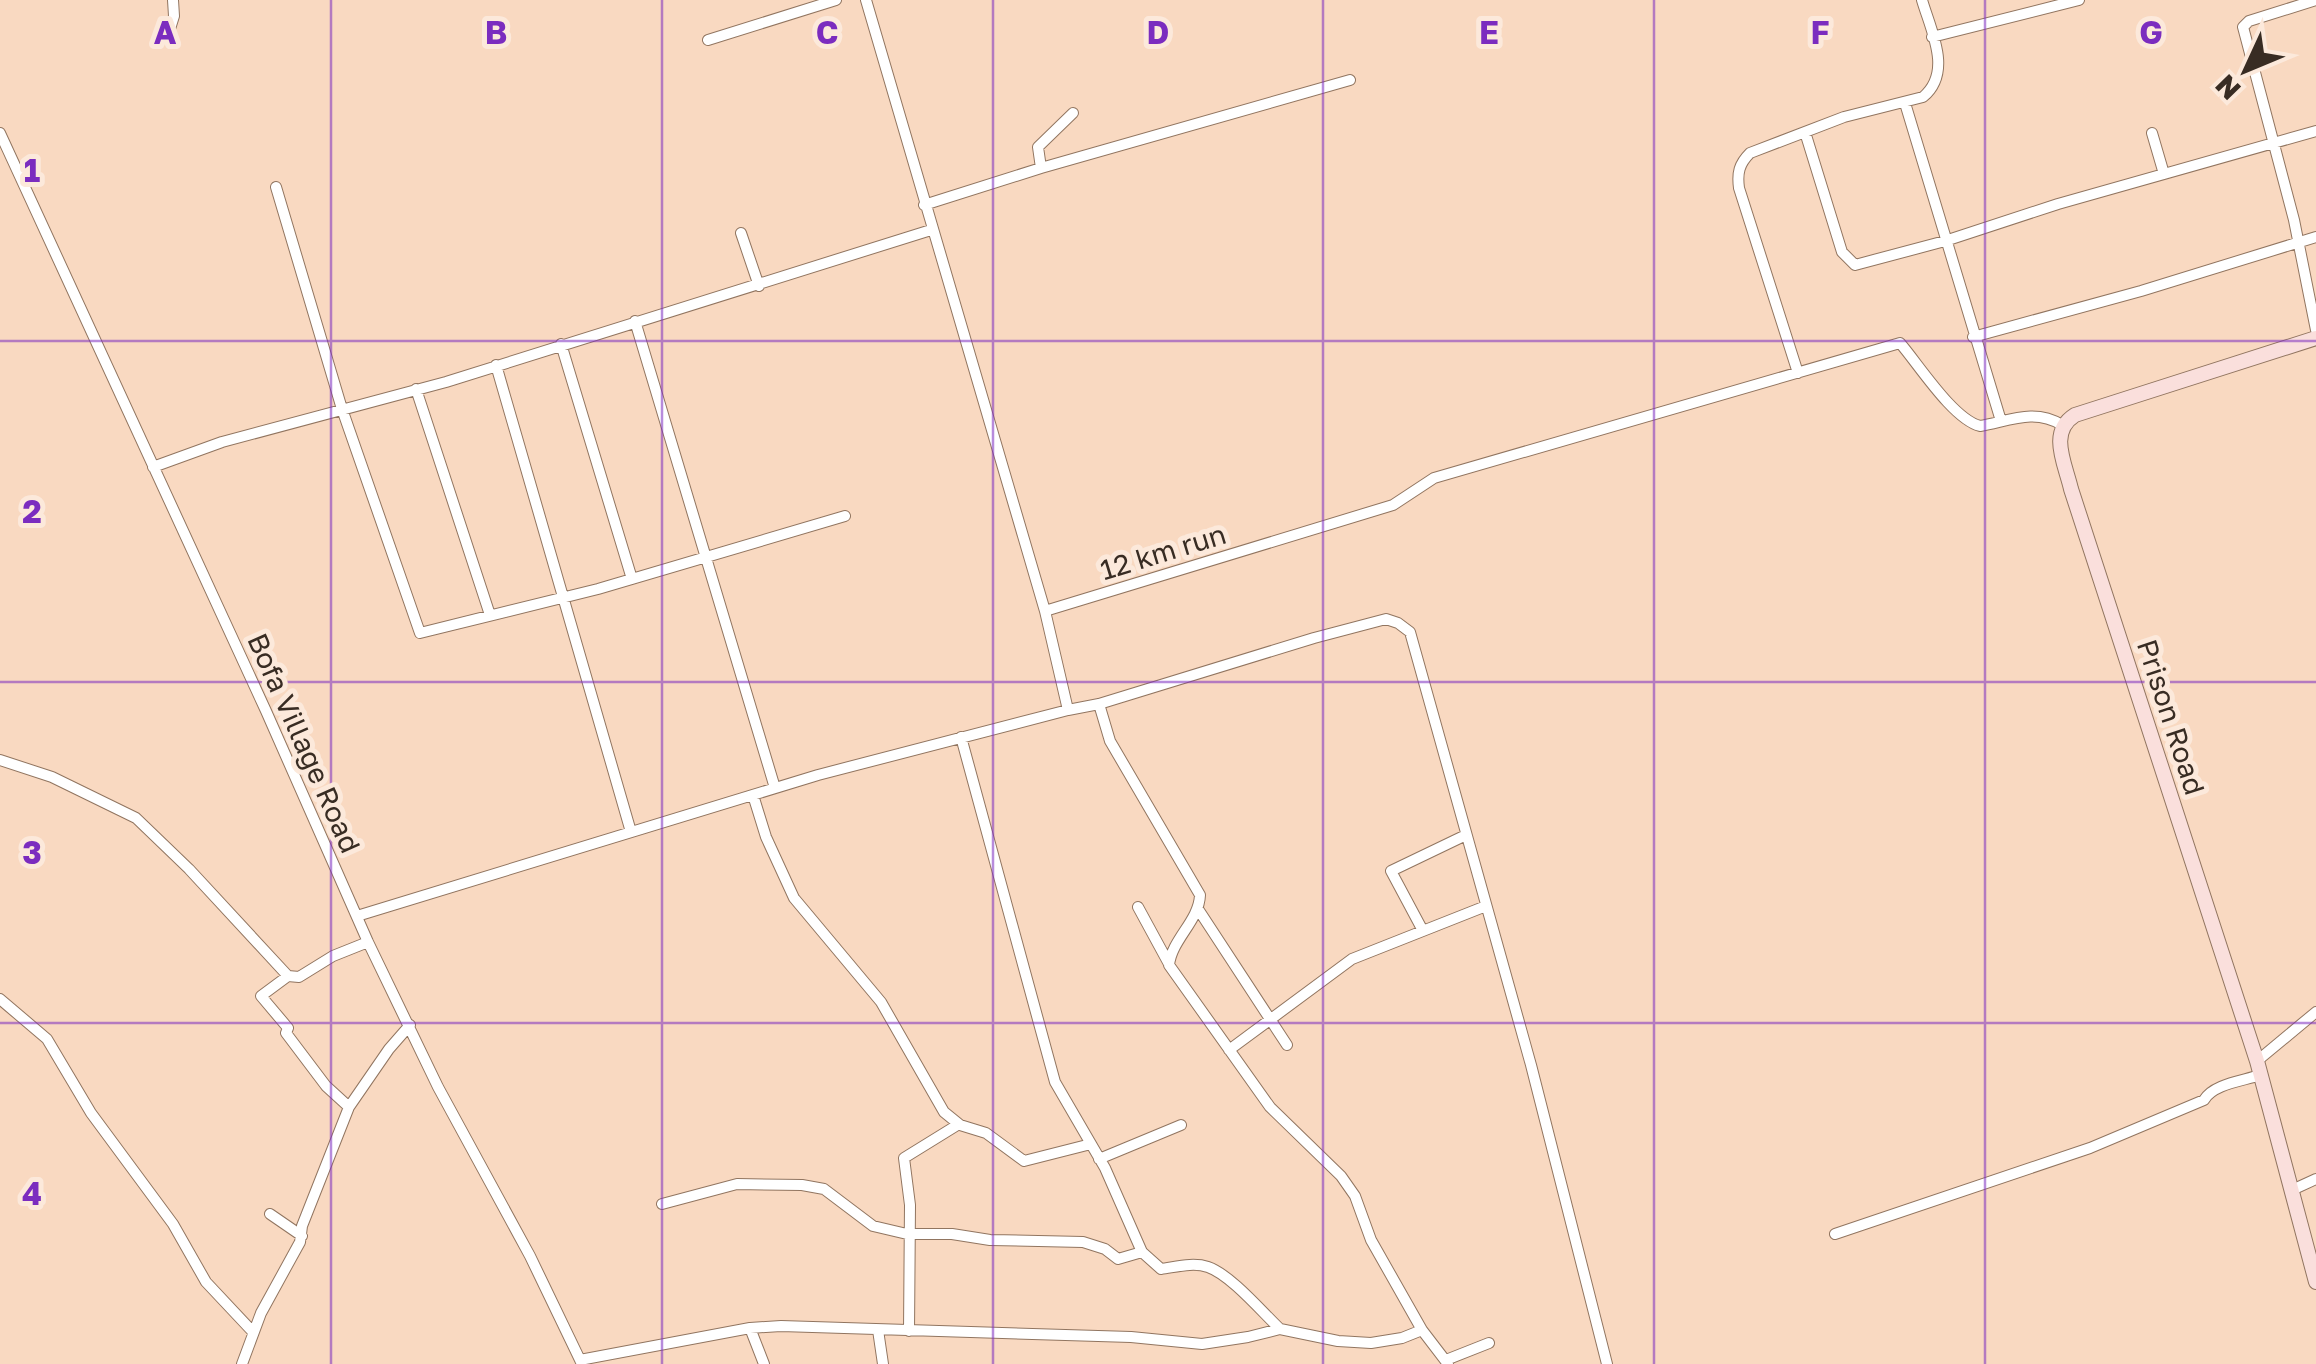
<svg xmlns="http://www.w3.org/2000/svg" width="2316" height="1364" font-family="'Golos Text',sans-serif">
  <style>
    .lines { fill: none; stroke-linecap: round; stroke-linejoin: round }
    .street-casing { stroke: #917560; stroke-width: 12 }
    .secondary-casing { stroke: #917560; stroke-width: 16 }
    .street { stroke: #fff; stroke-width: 10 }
    .secondary { stroke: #fadfdc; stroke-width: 14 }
    .grid { fill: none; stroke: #7b2cbf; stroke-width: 2.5; stroke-opacity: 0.55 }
    .labels { text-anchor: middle; stroke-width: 10; stroke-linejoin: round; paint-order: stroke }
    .street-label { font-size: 28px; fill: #382c23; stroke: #fce9db }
    .grid-label { font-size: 32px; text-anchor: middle; font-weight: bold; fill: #7b2cbf; stroke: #fce9db; stroke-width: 10; stroke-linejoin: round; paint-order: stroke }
  </style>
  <rect width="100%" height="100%" fill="#f9d9c1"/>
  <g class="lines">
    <g class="street-casing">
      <path id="street" d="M866 0 1045 611
        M2316 0 2249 21 2243 27 2294 220 2316 330
        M169 32 174 16 173 0
        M1932 37 2079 0
        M708 40 836 0
        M1905 103 2001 421
        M1805 132 1842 252 1855 265 1945 241 2058 204 2316 131
        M0 133 266 711 368 942 438 1087 530 1256 582 1364
        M2152 133 2164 174
        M1041 168 1350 80
        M276 187 342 409 420 633 598 589 845 516
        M924 205 1041 168 1038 147 1073 113
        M741 233 759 286
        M635 321 775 788
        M1973 337 2141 291 2316 237
        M561 344 632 579
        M496 365 631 832
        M1798 373 1739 188C1737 173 1739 164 1750 153L1844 117 1923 97C1953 72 1931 31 1922 0
        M416 389 490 615
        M153 467 222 442 446 382 931 230
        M1099 704 1110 741 1200 895C1199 921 1172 939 1169 965L1270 1107 1341 1176 1355 1196 1371 1240 1422 1330
        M1068 710 1099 704 1314 638 1386 619 1398 623 1410 632 1531 1065 1607 1364
        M961 737 1055 1082 1105 1168 1142 1252 1161 1269C1176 1267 1193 1262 1208 1267 1231 1275 1262 1312 1280 1329
        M0 760 52 777 136 818 189 869 288 976
        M753 795 766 837 794 898 881 1002 944 1112 960 1125 986 1133 1024 1161 1091 1144
        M1138 907 1169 964
        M1198 909 1287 1045
        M357 916 818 775 1068 710 1045 611 1393 505 1434 478 1900 343C1919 365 1953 419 1980 426 2009 421 2034 408 2062 425
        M1422 929 1391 871 1466 835
        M0 999 47 1039 91 1113 173 1224 206 1282 253 1332
        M1229 1050 1352 959 1486 906
        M2257 1061 2316 1012
        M349 1107 326 1086 286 1033 288 1028 261 996 288 976 299 977 333 956 368 942
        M1099 1159 1181 1125
        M2292 1190 2316 1179
        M662 1204 737 1184 802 1185 824 1189 873 1226 907 1234H952L990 1240 1083 1242 1105 1249 1118 1259 1142 1252
        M270 1214 302 1236
        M1835 1234 2090 1148 2204 1100C2213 1084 2243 1081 2260 1075
        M750 1328 764 1364
        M878 1330 883 1364
        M909 1331 910 1205 904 1158 959 1124
        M580 1360 750 1328 781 1326 1131 1337 1202 1344 1248 1337 1280 1329 1338 1341 1371 1343 1402 1338 1422 1330 1448 1364
        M1446 1360 1489 1343
        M242 1364 261 1313 300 1242 302 1226 349 1107 389 1049 410 1025"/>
    </g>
    <g class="secondary-casing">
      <path id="secondary" d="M2316 338 2075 415C2048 432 2065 463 2071 489L2257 1061 2316 1282"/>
    </g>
    <use href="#street" class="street"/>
    <use href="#secondary" class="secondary"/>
  </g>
  <path class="grid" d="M331 0V1364M662 0V1364M993 0V1364M1323 0V1364M1654 0V1364M1985 0V1364M0 341H2316M0 682H2316M0 1023H2316"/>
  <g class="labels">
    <g class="street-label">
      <text transform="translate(1163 552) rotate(-17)" y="10">12 km run</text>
      <text transform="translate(2171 717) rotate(72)" y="10">Prison Road</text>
      <text transform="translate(304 743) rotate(66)" y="10">Bofa Village Road</text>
    </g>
  </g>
  <g class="grid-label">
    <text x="165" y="44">A</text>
    <text x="496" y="44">B</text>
    <text x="827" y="44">C</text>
    <text x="1158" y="44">D</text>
    <text x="1489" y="44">E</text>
    <text x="1820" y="44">F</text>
    <text x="2151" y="44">G</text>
    <text x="32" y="182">1</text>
    <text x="32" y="523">2</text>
    <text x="32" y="864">3</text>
    <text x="32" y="1205">4</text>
  </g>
  <g transform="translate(2246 70) rotate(226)" stroke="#fce9db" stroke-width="8" paint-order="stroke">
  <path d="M0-8L18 38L0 25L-18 38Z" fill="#382c23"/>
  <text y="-15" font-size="28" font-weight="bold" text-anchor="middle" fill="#382c23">N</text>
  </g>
</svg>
